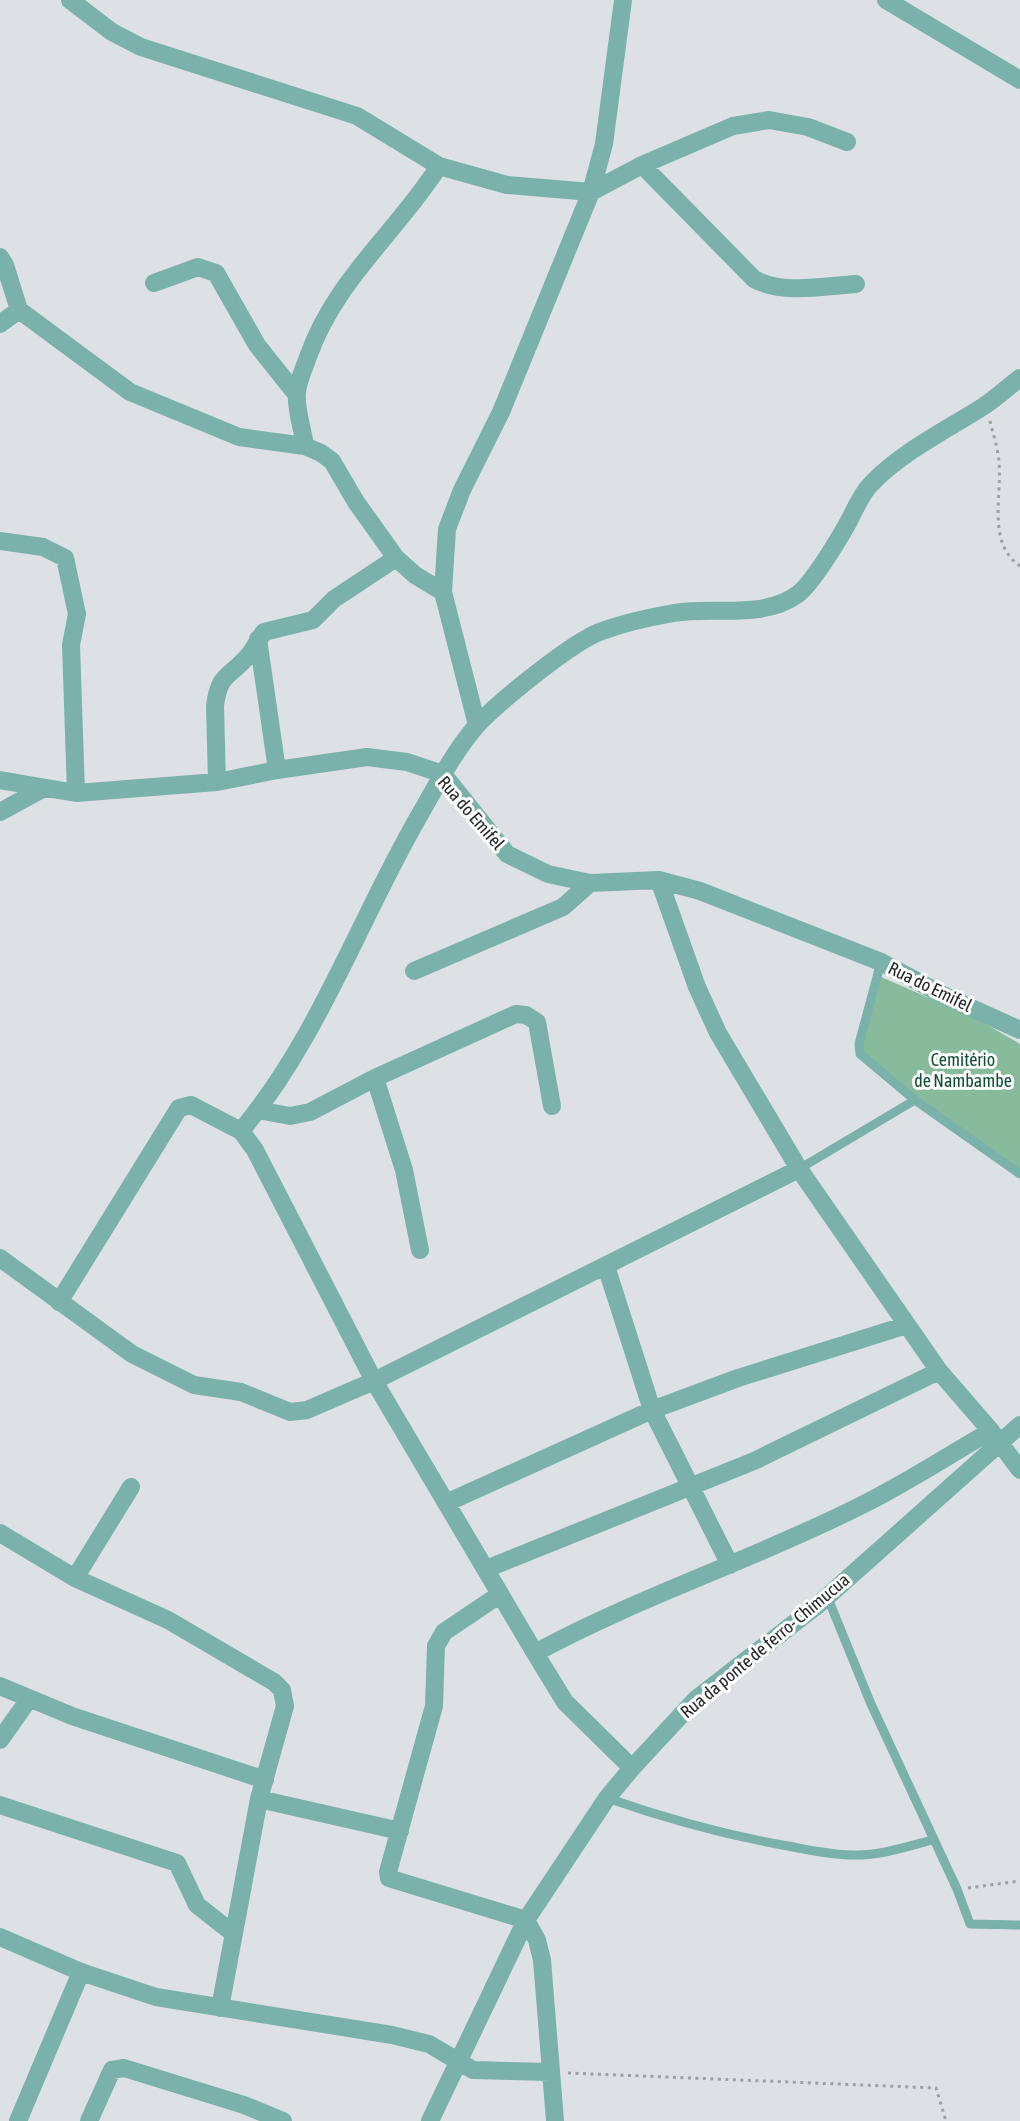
<svg xmlns="http://www.w3.org/2000/svg" width="1020" height="2121" font-family="'Asap Condensed',sans-serif">
  <style>
    .green { fill: #88bb9c }
    .lines { fill: none; stroke-linecap: round; stroke-linejoin: round }
    .path { stroke: #9da0a4; stroke-width: 3; stroke-dasharray: 3 4.5; stroke-linecap: butt }
    .lane { stroke: #7ab2ab; stroke-width: 9 }
    .street { stroke: #7ab2ab; stroke-width: 18 }
    .labels { text-anchor: middle; stroke-width: 6; stroke-linejoin: round; paint-order: stroke }
    .street-label { font-size: 18px; fill: #252628; stroke: #fff }
    .park-label { font-size: 18px; fill: #0f4f31; stroke: #fff }
  </style>
  <rect width="100%" height="100%" fill="#dde1e6"/>
  <path class="green" d="M879 976 977 1019 1020 1044V1174L860 1054Z"/>
  <g class="lines">
    <path class="path" d="M990 421C993 434 998 448 999 462 1002 498 987 543 1020 566
      M968 1888 1020 1881
      M568 2073 936 2088 946 2121"/>
    <path class="lane" d="M881 962 859 1044 860 1054 915 1100 1020 1174
      M799 1169 915 1100
      M827 1596 871 1704 957 1889 970 1924 1020 1925
      M607 1798C667 1819 725 1835 788 1846 809 1850 831 1855 852 1855 879 1856 906 1847 932 1840"/>
    <path class="street" d="M70 0 112 32 141 47 357 116 439 166 507 185 591 192 642 165 733 126 769 120 808 127 847 142
      M886 0 1020 80
      M642 165 754 279C783 295 824 286 856 284
      M0 257 5 265 19 310 130 392 239 437 305 446 321 453 332 461 356 502 396 558 415 575 443 592
      M154 283 198 267 216 273 257 345 296 394
      M0 324 19 310
      M305 446C303 430 295 408 297 392 298 381 304 368 308 357 335 280 396 233 439 166
      M0 541 43 547 65 558 77 614 71 645 76 793
      M258 639 277 770
      M477 725 443 592 447 529 462 490 501 412 591 192 604 144 623 0
      M0 780 76 793 217 782 277 770 367 757 407 762 443 774 507 854 548 874 590 883 659 880 700 891 881 962 945 996 1020 1030
      M217 782 215 706C219 673 230 677 248 656 254 649 258 640 264 632L313 620 334 599 396 558
      M0 812 44 788
      M659 880 697 987 718 1033 799 1169 939 1371 991 1431 1020 1470
      M414 971 563 907 590 883
      M375 1078 404 1170 420 1250
      M258 1110 290 1116 310 1112 375 1078 516 1014 526 1015 537 1022 552 1106
      M241 1131C319 1037 359 920 419 816 437 785 454 751 478 724 500 701 573 641 602 631 624 623 651 617 674 613 714 606 763 620 798 594 812 584 841 536 850 519 856 507 862 493 871 484 903 451 945 431 984 406 996 398 1008 387 1020 378
      M0 1258 132 1354 194 1385 241 1392 290 1412 307 1410 374 1381 799 1169
      M606 1266 652 1410 730 1565
      M59 1302 179 1108 191 1105 241 1131 255 1150 374 1381 535 1653 565 1702 632 1768
      M446 1503 652 1410 738 1378 907 1325
      M0 1533 75 1578 168 1620 274 1682 282 1690 285 1706 259 1799 220 2008
      M486 1569 754 1461 939 1371
      M75 1578 131 1487
      M499 1595 444 1632 436 1646 434 1706 388 1872 389 1878 395 1880 526 1920 537 1940 542 1960 555 2121
      M535 1653C640 1596 753 1560 860 1506 905 1484 947 1456 991 1431
      M0 1686 72 1716 265 1780
      M0 1740 29 1699
      M259 1799 400 1831
      M0 1805 177 1863 197 1905 234 1934
      M0 1937 81 1972 156 1997 392 2035 429 2044 473 2070 551 2072
      M18 2121 81 1972
      M89 2121 112 2070 124 2068 244 2105 283 2121
      M430 2121 526 1920 607 1798 632 1768 696 1699 819 1604 1020 1425"/>
  </g>
  <g class="labels">
    <g class="street-label">
      <text transform="translate(471 813) rotate(49)" y="6">Rua do Emifel</text>
      <text transform="translate(930 987) rotate(26)" y="6">Rua do Emifel</text>
      <text transform="translate(765 1646) rotate(-40)" y="6">Rua da ponte de ferro- Chimucua</text>
    </g>
    <g class="park-label">
      <text x="963" y="1066">Cemitério<tspan x="963" dy="21">de Nambambe</tspan></text>
    </g>
  </g>
</svg>
